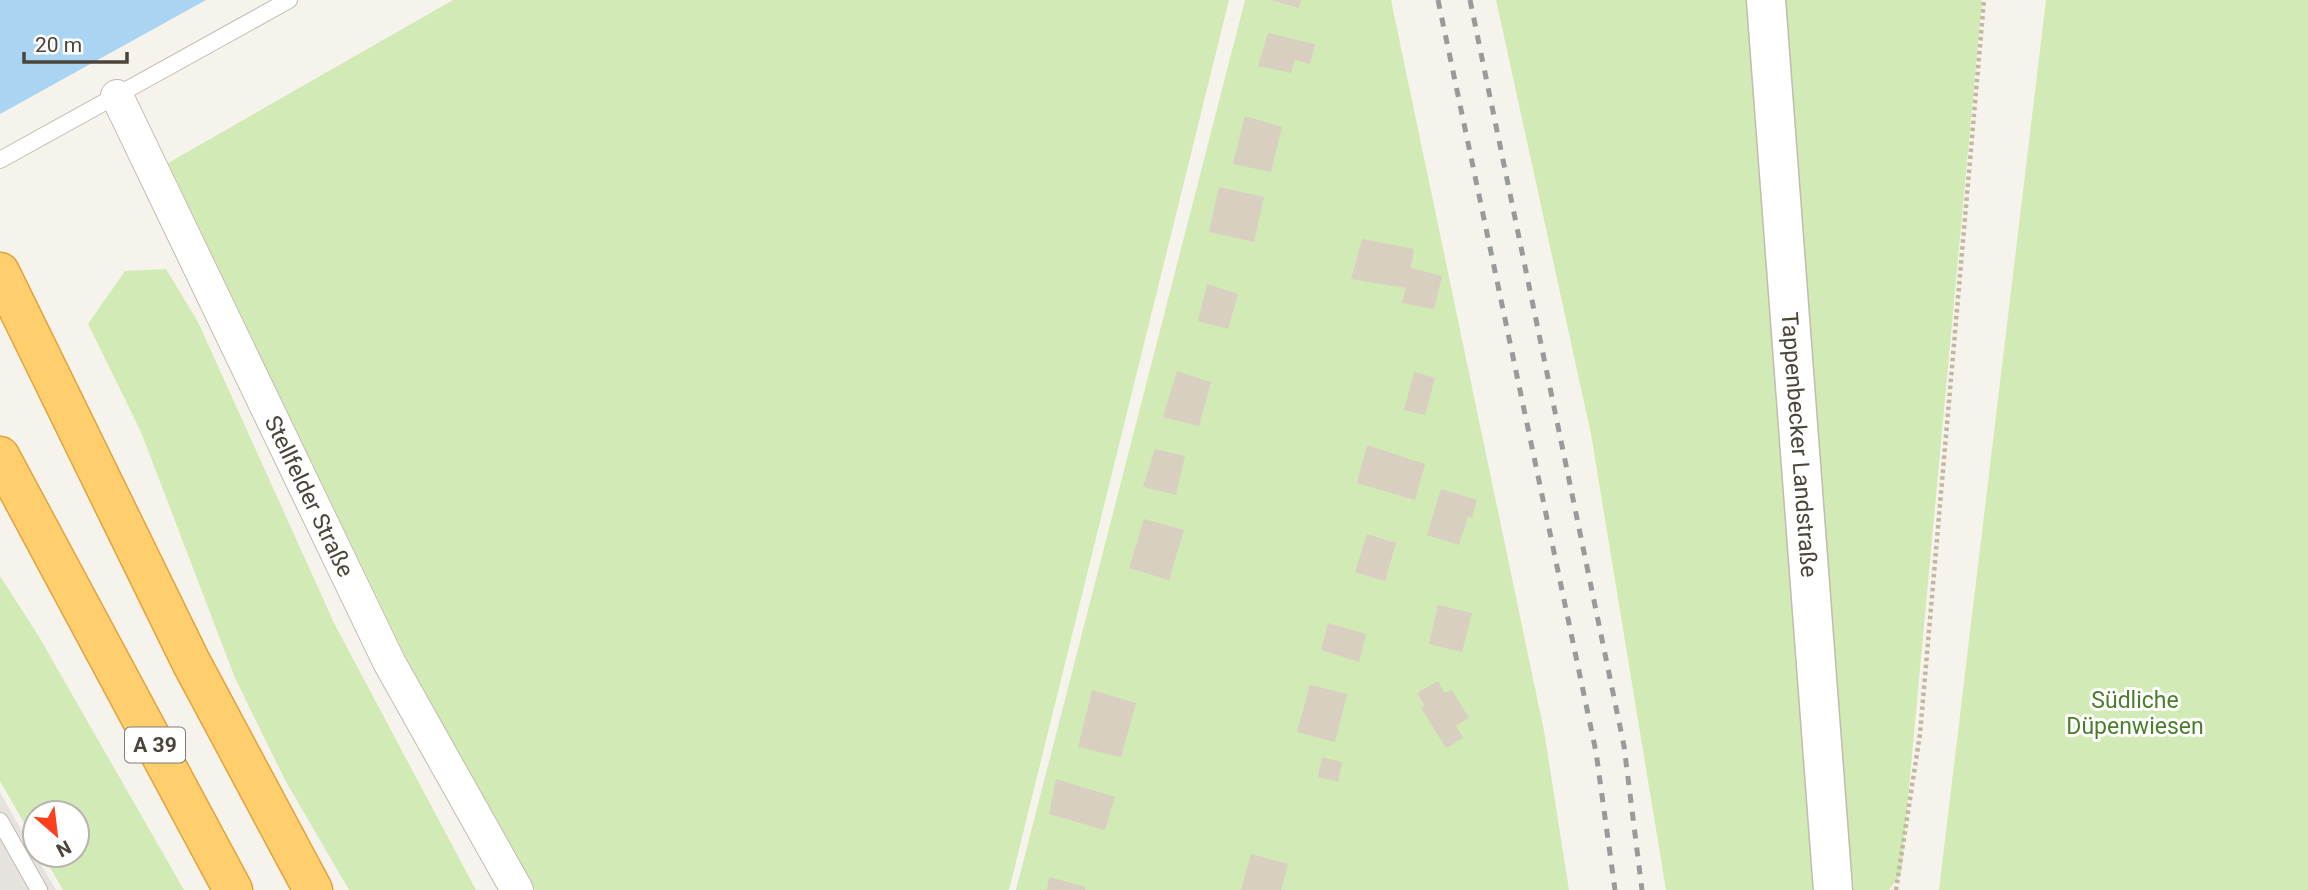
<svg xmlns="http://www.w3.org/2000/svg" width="2308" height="890" font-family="Roboto,sans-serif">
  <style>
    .industrial { fill: #e6e2dd }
    .green { fill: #d2eab5 }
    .water { fill: #a9d4f2 }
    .building { fill: #d8cfc1 }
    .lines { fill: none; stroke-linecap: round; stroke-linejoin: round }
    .service-casing { stroke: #c2bbae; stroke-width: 18 }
    .minor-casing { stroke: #c2bbae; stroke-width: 34 }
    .tertiary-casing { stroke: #c2bbae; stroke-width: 41 }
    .motorway-casing { stroke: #e0a43c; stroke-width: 41 }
    .path { stroke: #c4b79f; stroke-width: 4.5; stroke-dasharray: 3.5 3.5; stroke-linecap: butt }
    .service { stroke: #fff; stroke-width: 16 }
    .minor { stroke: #fff; stroke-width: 32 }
    .tertiary { stroke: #fff; stroke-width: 38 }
    .motorway { stroke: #ffcf6e; stroke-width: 38 }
    .rail { stroke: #9a9a9a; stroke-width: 5; stroke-dasharray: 9 9; stroke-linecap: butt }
    .labels { text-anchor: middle; stroke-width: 6; stroke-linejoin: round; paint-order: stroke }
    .shield { fill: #fff; stroke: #817c74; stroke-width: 2 }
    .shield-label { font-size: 21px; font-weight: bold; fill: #4b4439 }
    .street-label { font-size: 23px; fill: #4b4439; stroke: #fff }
    .park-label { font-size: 23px; fill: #4a7f2a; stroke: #fff }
  </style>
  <rect width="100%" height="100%" fill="#f6f3ec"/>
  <path class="industrial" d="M0 792 35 855 56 890H0Z"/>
  <path class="green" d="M453 0H1229L1009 890H535L405 656 168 163Z
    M1245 0H1391L1544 731 1569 890H1016Z
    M1496 0H1982L1901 874 1889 890H1666L1591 434Z
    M2046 0H2308V890H1939Z
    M166 269 198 322 335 625 476 890H349L285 780 235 678 141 432 88 324 125 271Z
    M0 576 38 635 184 890H63L43 855H77V813H35V842L0 781Z"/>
  <path class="water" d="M0 0H206L0 114Z"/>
  <path class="building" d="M1271 0H1301L1299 8Z
    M1268 33 1315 44 1310 64 1295 60 1291 73 1258 66Z
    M1245 116 1282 127 1271 172 1233 164Z
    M1219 187 1264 197 1254 242 1209 232Z
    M1362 239 1414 249 1411 268 1442 276 1434 309 1402 303 1406 288 1351 279Z
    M1207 284 1238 294 1228 329 1198 321Z
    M1177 371 1211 382 1199 426 1163 417Z
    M1414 372 1435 378 1425 415 1404 410Z
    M1367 445 1425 464 1415 500 1357 483Z
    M1155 449 1185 456 1176 495 1143 487Z
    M1441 489 1477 500 1472 518 1468 516 1459 545 1427 535Z
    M1144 519 1184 530 1169 580 1129 568Z
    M1367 534 1396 543 1385 581 1355 572Z
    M1438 605 1472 613 1462 652 1429 644Z
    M1328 623 1366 634 1359 662 1321 650Z
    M1438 681 1445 693 1452 690 1469 718 1456 726 1463 738 1446 748 1421 708 1425 706 1417 693Z
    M1310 685 1347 694 1335 742 1297 732Z
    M1092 690 1136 703 1121 757 1078 747Z
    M1322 757 1342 762 1338 782 1318 777Z
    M1056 779 1115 797 1105 830 1049 814Z
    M1251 854 1288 864 1281 890H1241Z
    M1049 877 1086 887 1085 890H1047Z"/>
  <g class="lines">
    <g class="service-casing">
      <path id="service" d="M0 160 289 0
        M0 821 39 890"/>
    </g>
    <g class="minor-casing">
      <g id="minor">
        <path id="s1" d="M117 96 389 662 517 890"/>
      </g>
    </g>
    <g class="tertiary-casing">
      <g id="tertiary">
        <path id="s2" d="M1766 0 1833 890"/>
      </g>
    </g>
    <g class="motorway-casing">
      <path id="motorway" d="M0 272 191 662 313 890
        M0 456 233 890"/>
    </g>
    <path class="path" d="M1896 890 1920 734 1984 0"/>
    <use href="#service" class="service"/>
    <use href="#minor" class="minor"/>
    <use href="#tertiary" class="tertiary"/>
    <use href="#motorway" class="motorway"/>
    <path class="rail" d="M1438 0 1596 752 1615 890
      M1470 0 1624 746 1642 890"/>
  </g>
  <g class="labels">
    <rect class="shield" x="125" y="727.5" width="60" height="35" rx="5"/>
    <g class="shield-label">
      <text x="155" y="752">A 39</text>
    </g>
    <g class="street-label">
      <text dy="8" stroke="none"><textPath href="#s2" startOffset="446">Tappenbecker Landstraße</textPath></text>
      <text dy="8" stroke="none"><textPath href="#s1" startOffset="444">Stellfelder Straße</textPath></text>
    </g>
    <g class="park-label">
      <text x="2135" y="708">Südliche<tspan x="2135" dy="26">Düpenwiesen</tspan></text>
    </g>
  </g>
  <g transform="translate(56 834) rotate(152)"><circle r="33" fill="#ffffff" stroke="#b7b4b0" stroke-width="2"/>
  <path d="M0-5L12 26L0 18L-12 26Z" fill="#fc3f1d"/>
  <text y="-10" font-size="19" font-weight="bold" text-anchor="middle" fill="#4b4439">N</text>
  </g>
  <path d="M24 52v10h103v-10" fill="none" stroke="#4b4439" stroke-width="3.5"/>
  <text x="35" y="52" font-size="21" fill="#4b4439" stroke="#ffffff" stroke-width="5" paint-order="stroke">20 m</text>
</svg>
